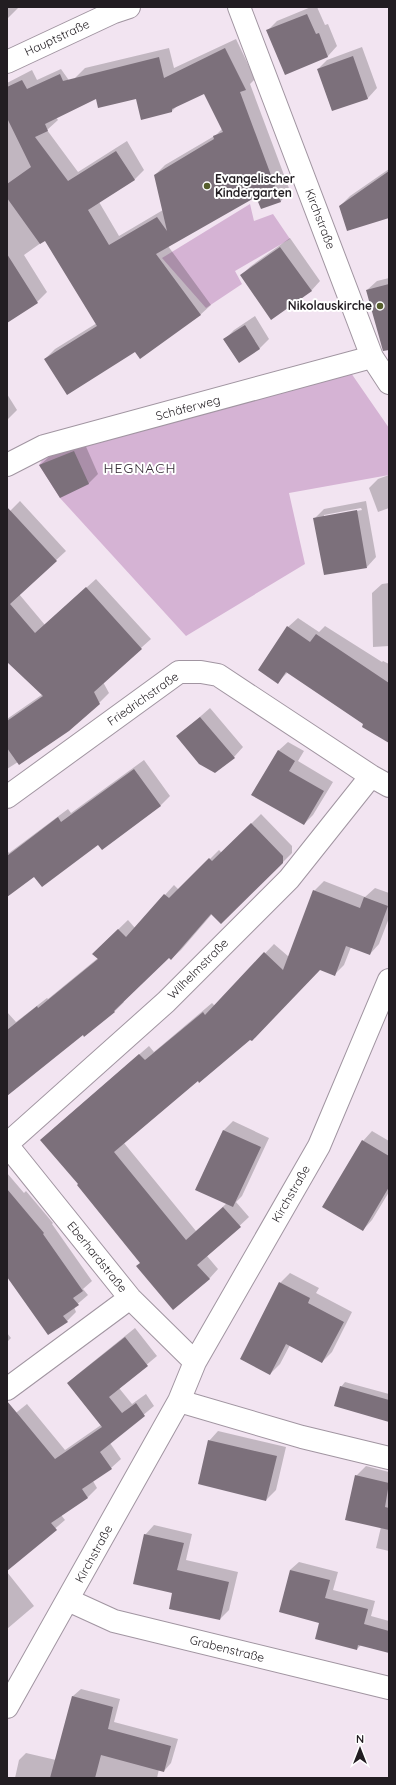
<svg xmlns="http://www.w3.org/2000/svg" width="396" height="1785" font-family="Quicksand,sans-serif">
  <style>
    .green { fill: #d5b3d4 }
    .shadow { fill: #0003; fill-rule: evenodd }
    .building { fill: #7c707b; fill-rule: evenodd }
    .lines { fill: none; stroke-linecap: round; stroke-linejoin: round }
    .minor-casing { stroke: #a195a1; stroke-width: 24 }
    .minor { stroke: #fff; stroke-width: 22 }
    .poi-dot { fill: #565e2d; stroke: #fff; stroke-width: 1.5 }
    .labels { text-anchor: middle; stroke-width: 4; stroke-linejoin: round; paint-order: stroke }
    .street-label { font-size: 12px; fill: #221d22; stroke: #fff }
    .poi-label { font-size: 12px; font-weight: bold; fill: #221d22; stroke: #fff; text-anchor: start }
    .quarter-label { font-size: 14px; letter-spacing: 1px; fill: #352b35; stroke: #fff }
  </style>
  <rect width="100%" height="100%" fill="#f2e4f1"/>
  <path class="green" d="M250 204 254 221 273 214 290 239 235 271 242 284 206 308 162 258Z
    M351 373 389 428V475L289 493 305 564 186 636 60 498 39 465 50 448Z"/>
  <path class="shadow" d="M7 7H19L7 19Z
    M311 7H317L325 25 328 24 337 46 328 56 285 73 268 30 277 21Z
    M236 39 255 79 250 84 290 191 280 202 257 195 168 246 211 305 200 315 135 351 45 359 55 349 97 323 45 240 24 255 47 292 37 302 7 321V83L32 70 37 80 61 69 82 99 56 117 58 120 47 130 78 172 127 141 144 170 134 180 99 202 119 236 163 210 155 175 165 165 216 135 222 129 204 92 178 105 172 111 137 98 97 97 75 78 85 68 169 48 174 68Z
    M362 47 377 88 368 98 332 110 318 69 327 60Z
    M389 169V217L340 206 350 196Z
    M290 238 320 281 311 291 241 275 251 266Z
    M389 278V321L367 290 377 281Z
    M255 316 269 339 260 348 239 362 224 340 234 330Z
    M7 394 17 410 7 420Z
    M84 442 98 474 88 484 40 465 50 456Z
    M389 475V508L378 512 369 488 378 479Z
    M20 501 66 551 19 594 45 625 96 579 151 639 103 682 109 693 99 703 68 730 7 769V719L43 694 7 661V514Z
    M366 501 376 557 367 567 315 518 324 509ZM361 508 362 510 324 517V515Z
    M389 583V646L373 647 372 593 382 584Z
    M298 618 319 632 325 626 382 662 383 661 389 664V742L365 723 288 672 278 682 288 627Z
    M210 708 243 747 234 757 177 737Z
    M288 742 304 751 298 761 333 782 313 815 304 824 278 751Z
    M144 760 170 796 161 805 102 848 98 843 7 891V850L9 853 68 809 71 813Z
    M261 814 292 846V853L282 863 212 914 181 950 171 959 168 956 123 1001 124 1002 115 1011 84 1036 83 1034 7 1094V1012L16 1022 47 998 48 999 98 958 103 944 128 920 135 928 174 885 179 890 219 850 222 853Z
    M324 881 365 897 375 888 389 893V918L379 944 370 954 351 947 344 965 334 975 320 969 250 1038 198 1080 124 1143 196 1231 227 1203 224 1130 233 1121 269 1138 242 1196 236 1202 249 1217 207 1256 218 1269 209 1279 141 1262 80 1184 51 1131 149 1046 154 1052 212 1003 215 1006 274 944 289 957 314 891Z
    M372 1131 389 1141V1192L372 1220 363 1230V1141Z
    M7 1173 24 1193 26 1191 53 1223 52 1224 92 1281 83 1289 88 1295 74 1307 76 1312 67 1321 7 1275Z
    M290 1273 319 1288 316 1293 352 1312 332 1352 322 1362 290 1345 280 1364 270 1374 241 1359 280 1283Z
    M135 1328 157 1356 119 1388 132 1404 146 1394 154 1406 110 1443 121 1459 111 1468 93 1481 97 1488 88 1497 61 1515 65 1520 7 1570V1420L27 1404 65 1450 101 1425 68 1383 78 1374Z
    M7 1333 11 1338 7 1342Z
    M345 1382 389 1394V1421L341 1387Z
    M218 1431 286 1447 276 1490 266 1500 209 1441Z
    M366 1466 389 1472V1551L376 1548 381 1527 356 1476Z
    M154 1525 192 1534 186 1560 238 1572 229 1610 220 1619 145 1535Z
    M299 1562 338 1572 333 1590 375 1601 371 1616 389 1621V1652L361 1645 357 1649 320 1622 290 1570Z
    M7 1572 34 1606 7 1629Z
    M81 1689 120 1699 114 1722 178 1739 171 1763 164 1771 159 1769 157 1778H15L19 1760 26 1753 56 1760 73 1696Z"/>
  <path class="building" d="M307 14 316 34 319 33 328 57 285 75 266 30Z
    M225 48 246 90 240 92 281 202 261 209 256 197 156 254 201 315 140 359 135 352 67 395 44 359 97 326 45 241 40 244 7 198V184L31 167 7 118V87L22 80 27 89 60 74 63 81 159 57 164 78ZM204 94 223 132 213 136 214 139 154 175 167 231 157 217 109 245 88 210 135 180 116 151 68 181 35 137 48 131 45 124 96 99 98 108 136 99 141 120 172 112V109Z
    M353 56 368 99 332 111 317 69Z
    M389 171V218L347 231 339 206Z
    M280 247 312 291 271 320 240 275Z
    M7 254 38 303 7 323Z
    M389 284V350L383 351 366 290Z
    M245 325 260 349 239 363 223 339Z
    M74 451 89 484 60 498 39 465Z
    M7 507 57 561 10 604 35 633 86 587 142 649 94 692 100 704 69 731 19 765 7 748V721L43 696 7 662Z
    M357 510 367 568 324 575 313 518Z
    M287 626 310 642 316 634 389 683V743L362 727 363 724 286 672 278 684 258 670Z
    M200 717 235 758 215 773 199 764 176 736Z
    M278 750 295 761 289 771 324 791 304 825 251 795Z
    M134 769 161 806 102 850 98 845 42 887 34 877 7 897V856L58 817 61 822Z
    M251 823 283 856V863L221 924 211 914 171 960 169 958 114 1011 115 1012 84 1037 83 1035 7 1096V1030L37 1006 38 1008 98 959 92 954 118 929 126 937 164 894 169 898 209 858 212 861Z
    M313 890 360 908 364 897 388 906 370 955 346 946 335 976 320 970 252 1041 250 1040 199 1083 198 1081 114 1152 186 1240 223 1207 241 1227 197 1265 210 1279 173 1310 136 1266 140 1263 77 1185 78 1184 40 1140 139 1054 145 1060 203 1012 205 1015 264 952 283 970Z
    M223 1130 261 1147 233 1207 195 1190Z
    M362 1140 389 1156V1187L363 1231 322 1207Z
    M7 1189 44 1233 43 1234 83 1291 73 1298 79 1305 63 1316 68 1322 48 1335 7 1277Z
    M279 1282 310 1298 308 1303 344 1322 322 1363 286 1344 270 1375 240 1359Z
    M125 1337 148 1366 109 1397 122 1413 136 1403 145 1416 100 1452 112 1469 82 1489 88 1498 51 1523 57 1530 7 1571V1401L55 1459 102 1427 67 1383Z
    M340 1386 389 1400V1422L334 1406Z
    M208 1440 277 1456 266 1501 198 1484Z
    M355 1475 389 1483 385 1507 389 1508V1530L345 1520Z
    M144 1534 184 1543 177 1570 229 1582 220 1620 169 1609 172 1593 133 1584Z
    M290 1570 330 1580 325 1598 368 1609 364 1624 389 1631V1653L358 1645 357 1650 315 1639 319 1623 279 1612Z
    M72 1696 113 1707 108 1729 171 1746 164 1772 101 1755 95 1778H50Z"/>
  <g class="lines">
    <g class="minor-casing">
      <path id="minor" d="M239 7 372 357 389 383
        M7 62 114 12 129 7
        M7 465 44 446 372 357
        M7 797 179 672H201L218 675 371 776 389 786
        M7 1144 166 1002 289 879 371 776
        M7 1145 130 1298 195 1362
        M7 1389 130 1298
        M179 1401 302 1437 389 1458
        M68 1600 114 1621 389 1688
        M7 1707 179 1401 195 1362 319 1146 389 980"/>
    </g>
    <use href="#minor" class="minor"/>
  </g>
  <g class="poi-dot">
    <circle cx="207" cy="186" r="4"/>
    <circle cx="380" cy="306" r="4"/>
  </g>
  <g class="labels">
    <g class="street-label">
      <text transform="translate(57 38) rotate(-25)" y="4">Hauptstraße</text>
      <text transform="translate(320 219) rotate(69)" y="4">Kirchstraße</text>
      <text transform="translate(188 408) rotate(-15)" y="4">Schäferweg</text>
      <text transform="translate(143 699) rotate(-35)" y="4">Friedrichstraße</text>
      <text transform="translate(198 969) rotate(-45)" y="4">Wilhelmstraße</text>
      <text transform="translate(291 1194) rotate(-60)" y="4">Kirchstraße</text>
      <text transform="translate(97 1257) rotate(51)" y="4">Eberhardstraße</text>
      <text transform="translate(94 1554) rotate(-61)" y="4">Kirchstraße</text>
      <text transform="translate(227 1649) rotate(14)" y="4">Grabenstraße</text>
    </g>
    <g class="poi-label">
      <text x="215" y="183">Evangelischer<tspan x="215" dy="14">Kindergarten</tspan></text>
      <text x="372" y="310" text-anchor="end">Nikolauskirche</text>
    </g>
    <g class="quarter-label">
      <text x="140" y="473">HEGNACH</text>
    </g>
  </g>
  <rect width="396" height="1785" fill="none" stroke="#221d22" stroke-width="16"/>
  <g transform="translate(360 1749)" stroke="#ffffff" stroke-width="3" paint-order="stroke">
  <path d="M0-3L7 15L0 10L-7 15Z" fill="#221d22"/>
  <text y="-6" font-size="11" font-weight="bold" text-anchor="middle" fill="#221d22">N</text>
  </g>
</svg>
